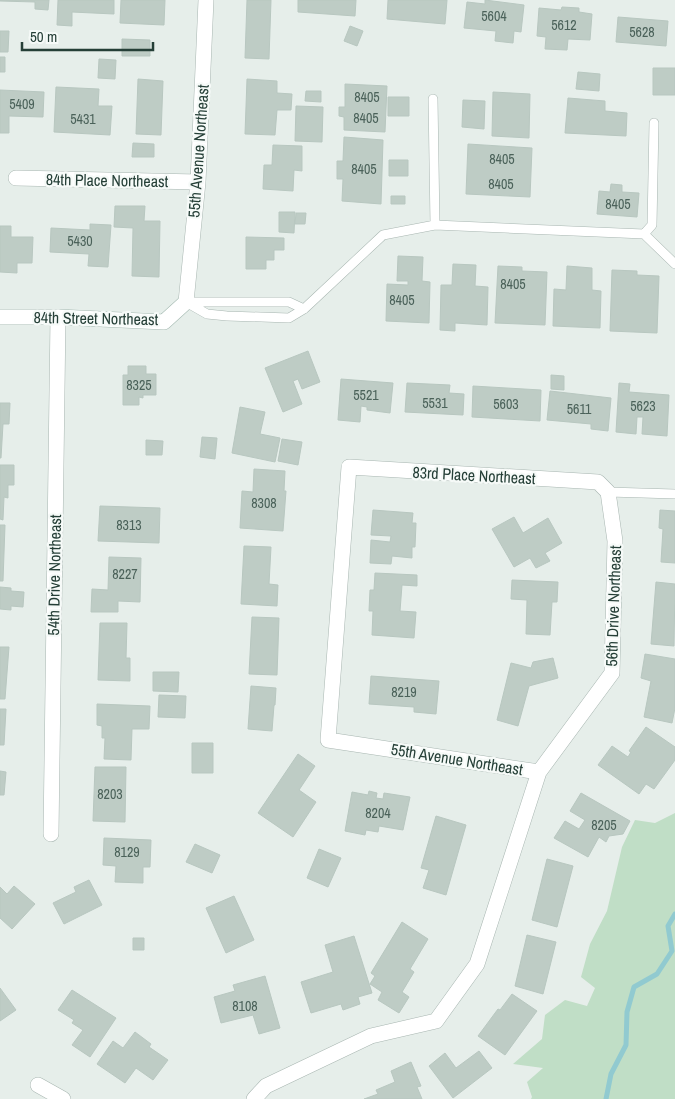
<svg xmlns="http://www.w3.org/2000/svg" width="675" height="1099" font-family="'Archivo Narrow',sans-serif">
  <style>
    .green { fill: #c0dec6 }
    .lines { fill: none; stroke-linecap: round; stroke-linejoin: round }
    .stream { stroke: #91cad0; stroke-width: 5 }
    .building { fill: #beccc5; stroke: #b8c7c0 }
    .lane-casing { stroke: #a8b6b1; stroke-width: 10 }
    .street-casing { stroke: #a8b6b1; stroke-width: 16 }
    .secondary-casing { stroke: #a4b9b1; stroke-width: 16 }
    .lane { stroke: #fff; stroke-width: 9 }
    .street { stroke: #fff; stroke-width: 15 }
    .secondary { stroke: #fff; stroke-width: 15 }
    .labels { text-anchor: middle; stroke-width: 4.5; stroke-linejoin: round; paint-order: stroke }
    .number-label { font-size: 14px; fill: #4b625a }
    .street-label { font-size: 16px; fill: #253f37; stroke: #f6faf8 }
  </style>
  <rect width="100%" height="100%" fill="#e6eeea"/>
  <path class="green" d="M675 813V1099H531L532 1097 527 1082 543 1068 513 1064 542 1039 545 1015 565 1000 587 1006 595 988 581 977 590 944 607 911 622 847 635 820 655 823Z"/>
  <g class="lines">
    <path class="stream" d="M606 1099 611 1074 626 1045 627 1012 634 987 657 974 672 951 668 926 675 914"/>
  </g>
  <path class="building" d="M0 0H49L48 10 35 9V2L0 1Z
    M58 0H114V14L72 12V26L57 25Z
    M121 0H165L164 25 120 23Z
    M247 0H271L269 59 245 58Z
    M298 0H356L355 16 298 12Z
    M388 0H447L445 24 387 19Z
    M485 0 524 5 521 32 514 31 513 43 495 41 496 31 464 28 467 2 485 4Z
    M562 7 579 8V12L592 14 590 40 568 39 567 50 545 49 546 37 537 36 539 8 561 10Z
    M618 17 668 21 666 46 616 42Z
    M350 26 363 31 357 46 344 41Z
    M0 31H9L8 52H0Z
    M122 39 150 40V56H122Z
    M0 57H5V72H0Z
    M99 59 116 60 115 79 98 78Z
    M653 68H675V95H653Z
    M578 72 600 74 599 91 576 89Z
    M138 79 163 81 161 135 136 134Z
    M247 79 277 81V93L292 94 291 110H277L275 135 245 134Z
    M345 84 387 86 385 132 344 130V117L339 116V107H345Z
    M56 87 99 89 98 106H112L110 135 54 132Z
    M0 90 44 92 43 117 9 116V133H0Z
    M306 91H321V102L305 101Z
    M493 92 530 94 529 138 492 136Z
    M388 97H409V116H388Z
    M568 98 605 101V111L627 113 626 136 565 133Z
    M463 100 485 101 484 129 462 127Z
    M296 106 323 107 322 142 295 141Z
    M344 137 383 140 381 204 342 201 343 179H337V161H343Z
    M133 143 154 144V157H132Z
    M468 144 532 148 530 197 466 194Z
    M273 145 302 146V171L294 170 293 191 263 189 264 165H272Z
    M389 160H408V176H389Z
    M611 184 622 185V192L639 193 637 217 597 214 599 191 610 192Z
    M391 196H405V204H391Z
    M115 206H145L144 221H160L159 277 132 276 133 228 114 227Z
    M279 212H295L294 233 279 232Z
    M296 213H306L305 224H295Z
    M90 224 111 225 108 267 88 266 89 254 50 252 51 228 90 230Z
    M0 226H11V237H33L32 263H17V273L0 272Z
    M246 237 284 238V250H274V260H266V269H246Z
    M398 256 423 257 422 281 430 282 429 323 386 321 387 284 408 285V281H397Z
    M453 264 476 265 475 286 488 287 487 325 455 323V331L440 330 441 285H452Z
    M498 266 522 267V271L547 272 545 325 495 323Z
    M567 266 592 268V290L601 291 600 328 553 326 554 289 566 290Z
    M612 270 637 271V275L659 276 657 333 610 331Z
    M308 351 320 382 302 389 298 379 293 381 302 404 283 412 265 368Z
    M128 366H146V374H156V395H143V398L139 397V405H123V375H128Z
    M551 375 564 376V390L551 389Z
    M341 379 393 383 390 413 367 410V407L361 406 360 422 338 420Z
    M407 383 450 385 449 393 464 394 463 415 405 412Z
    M619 383 630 384 629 392 669 395 667 436 642 434 643 417H637L636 434 616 432Z
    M473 386 541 390 540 421 472 417Z
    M550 391 611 398 608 431 591 429V424L547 420Z
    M0 403H10L9 424H3L1 458H0Z
    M240 407 265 412 260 434 280 438 275 462 232 453Z
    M202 437 217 438 215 459 200 457Z
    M282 439 302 442 298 465 278 461Z
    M146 440 163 441 162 455H146Z
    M0 465H14V485H8V498L4 497 3 520 0 519Z
    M254 469 285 471 284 491H286L283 531 240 528 242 491 253 492Z
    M100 506 160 508 159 543 98 541Z
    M373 510 413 513 412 523H416L415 547H412V558L392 556 391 564 370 563 371 540 390 542 391 536 371 535Z
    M660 510 675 511V563L661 562 663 529 659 528Z
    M514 517 523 533 548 518 562 543 545 553 550 561 536 568 530 558 514 567 492 529Z
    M0 525H5L3 581H0Z
    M244 546 271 547 269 584 278 585 277 606 241 604Z
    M109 557 141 558 140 602 118 601V612H91L92 589 108 590Z
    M375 573 417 575V586L402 585 400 611 416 612 414 638 372 635 373 611H369L370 590H374Z
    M512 580 558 582 557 602H552L550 635 526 634 527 600 511 599Z
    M656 582 675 584 674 646 651 644Z
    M0 587 11 588V591L24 592 23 607 11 606V610L0 609Z
    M252 617 279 618 277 675 249 674Z
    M100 623H127L126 658H130V681L98 680Z
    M0 647H9L5 699H0Z
    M645 654 675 659V708L672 723 644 717 651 681 641 678Z
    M553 658 558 678 529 686 518 726 497 720 511 663 531 668 533 662Z
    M153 672H179L178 692 153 691Z
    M371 676 439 681 436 714 414 712V707L369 704Z
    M251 686 276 688 275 705H274L272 731 248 729Z
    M159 695 186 696 185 718 158 717Z
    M97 704 150 706 149 729H132L131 760 104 759 105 738H102V726L97 725Z
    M0 709H6L4 745H0Z
    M646 727 675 747V760L654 789 646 784 639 794 598 765 612 746 628 757 631 752 629 751Z
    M192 743H213V773H192Z
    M298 754 315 766 299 790 316 802 293 837 258 813Z
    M95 767H126L125 822 93 821Z
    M0 771 6 772 4 795H0Z
    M369 791 377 793 376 798 383 799 384 793 410 797 403 830 379 826 378 832 366 830 365 835 345 831 352 792 368 795Z
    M581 793 630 821 623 834 609 836 606 842 599 837 588 857 554 838 565 821 579 829 585 820 570 811Z
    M436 816 466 825 446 895 423 888 429 870 421 868Z
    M104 838 151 840 150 867H143V883L115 882 116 866 103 865Z
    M195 844 220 855 212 873 186 862Z
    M319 849 341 858 328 887 307 878Z
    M547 859 573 866 557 927 532 920Z
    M89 880 102 905 64 924 53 903 76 892 74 887Z
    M14 886 35 904 12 929 0 918V887L7 894Z
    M234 896 254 940 226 953 206 908Z
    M402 922 428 939 410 969 414 972 402 992 409 997 399 1013 378 1000 382 992 370 984 375 976 371 973Z
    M527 935 556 942 543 994 515 986Z
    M354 936 372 993 358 997 360 1004 343 1010 341 1004 311 1013 301 982 333 972 325 945Z
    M133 938H144V950H133Z
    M265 976 280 1028 259 1034 253 1015 221 1023 214 997 235 991 233 985Z
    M0 988 16 1010 0 1021Z
    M72 990 116 1018 90 1057 72 1045 83 1030 72 1023 74 1020 58 1010Z
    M512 994 537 1011 505 1055 478 1036 498 1009 500 1010Z
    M135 1032 151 1044 149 1047 168 1060 153 1080 136 1068 125 1083 97 1064 113 1041 123 1048Z
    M479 1051 492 1068 453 1098 429 1066 445 1053 456 1068Z
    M411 1062 421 1086 417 1087 422 1099H364L378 1094 376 1090 395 1082 391 1071Z"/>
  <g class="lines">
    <g class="lane-casing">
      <path id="lane" d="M433 99 435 225
        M644 234 652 225 654 123
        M186 302 207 314 227 316 289 318 304 309 383 235 435 225 644 234 675 264
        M186 302H289L304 309
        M608 492 675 494"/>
    </g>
    <g class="street-casing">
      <path id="street" d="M16 178 198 182
        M186 302 198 182 206 0
        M51 834 58 317
        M38 1085 63 1099
        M254 1099 266 1086 371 1036 436 1021 477 964 539 772 612 673 615 541 608 492 598 482 349 467 328 740 539 772"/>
    </g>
    <g class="secondary-casing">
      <path id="secondary" d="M0 317H58L164 322 186 302"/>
    </g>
    <use href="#lane" class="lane"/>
    <use href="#street" class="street"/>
    <use href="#secondary" class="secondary"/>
  </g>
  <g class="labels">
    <g class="number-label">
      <text x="494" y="21">5604</text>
      <text x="564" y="30">5612</text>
      <text x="642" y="37">5628</text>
      <text x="367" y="102">8405</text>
      <text x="22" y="109">5409</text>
      <text x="366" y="123">8405</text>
      <text x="83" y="124">5431</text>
      <text x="502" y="164">8405</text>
      <text x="364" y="174">8405</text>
      <text x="501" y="189">8405</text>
      <text x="618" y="209">8405</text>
      <text x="80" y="246">5430</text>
      <text x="513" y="289">8405</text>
      <text x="402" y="305">8405</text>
      <text x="139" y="390">8325</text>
      <text x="366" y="400">5521</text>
      <text x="435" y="408">5531</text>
      <text x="506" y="409">5603</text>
      <text x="643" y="411">5623</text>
      <text x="579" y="414">5611</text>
      <text x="264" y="508">8308</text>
      <text x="129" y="530">8313</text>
      <text x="125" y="579">8227</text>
      <text x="404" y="697">8219</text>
      <text x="110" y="799">8203</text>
      <text x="378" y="818">8204</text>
      <text x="604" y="830">8205</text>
      <text x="127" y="857">8129</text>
      <text x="245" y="1011">8108</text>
    </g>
    <g class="street-label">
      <text transform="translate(198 151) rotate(-86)" y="6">55th Avenue Northeast</text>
      <text transform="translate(107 180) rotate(1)" y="6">84th Place Northeast</text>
      <text transform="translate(96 318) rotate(1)" y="6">84th Street Northeast</text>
      <text transform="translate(474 475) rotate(3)" y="6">83rd Place Northeast</text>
      <text transform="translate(54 575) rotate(-89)" y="6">54th Drive Northeast</text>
      <text transform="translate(613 606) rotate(-88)" y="6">56th Drive Northeast</text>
      <text transform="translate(457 759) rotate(9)" y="6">55th Avenue Northeast</text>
    </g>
  </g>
  <path d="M22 42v8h131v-8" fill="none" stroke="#253f37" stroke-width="2.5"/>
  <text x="30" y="42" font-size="15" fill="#253f37" stroke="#f6faf8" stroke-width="4" paint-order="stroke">50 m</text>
</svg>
